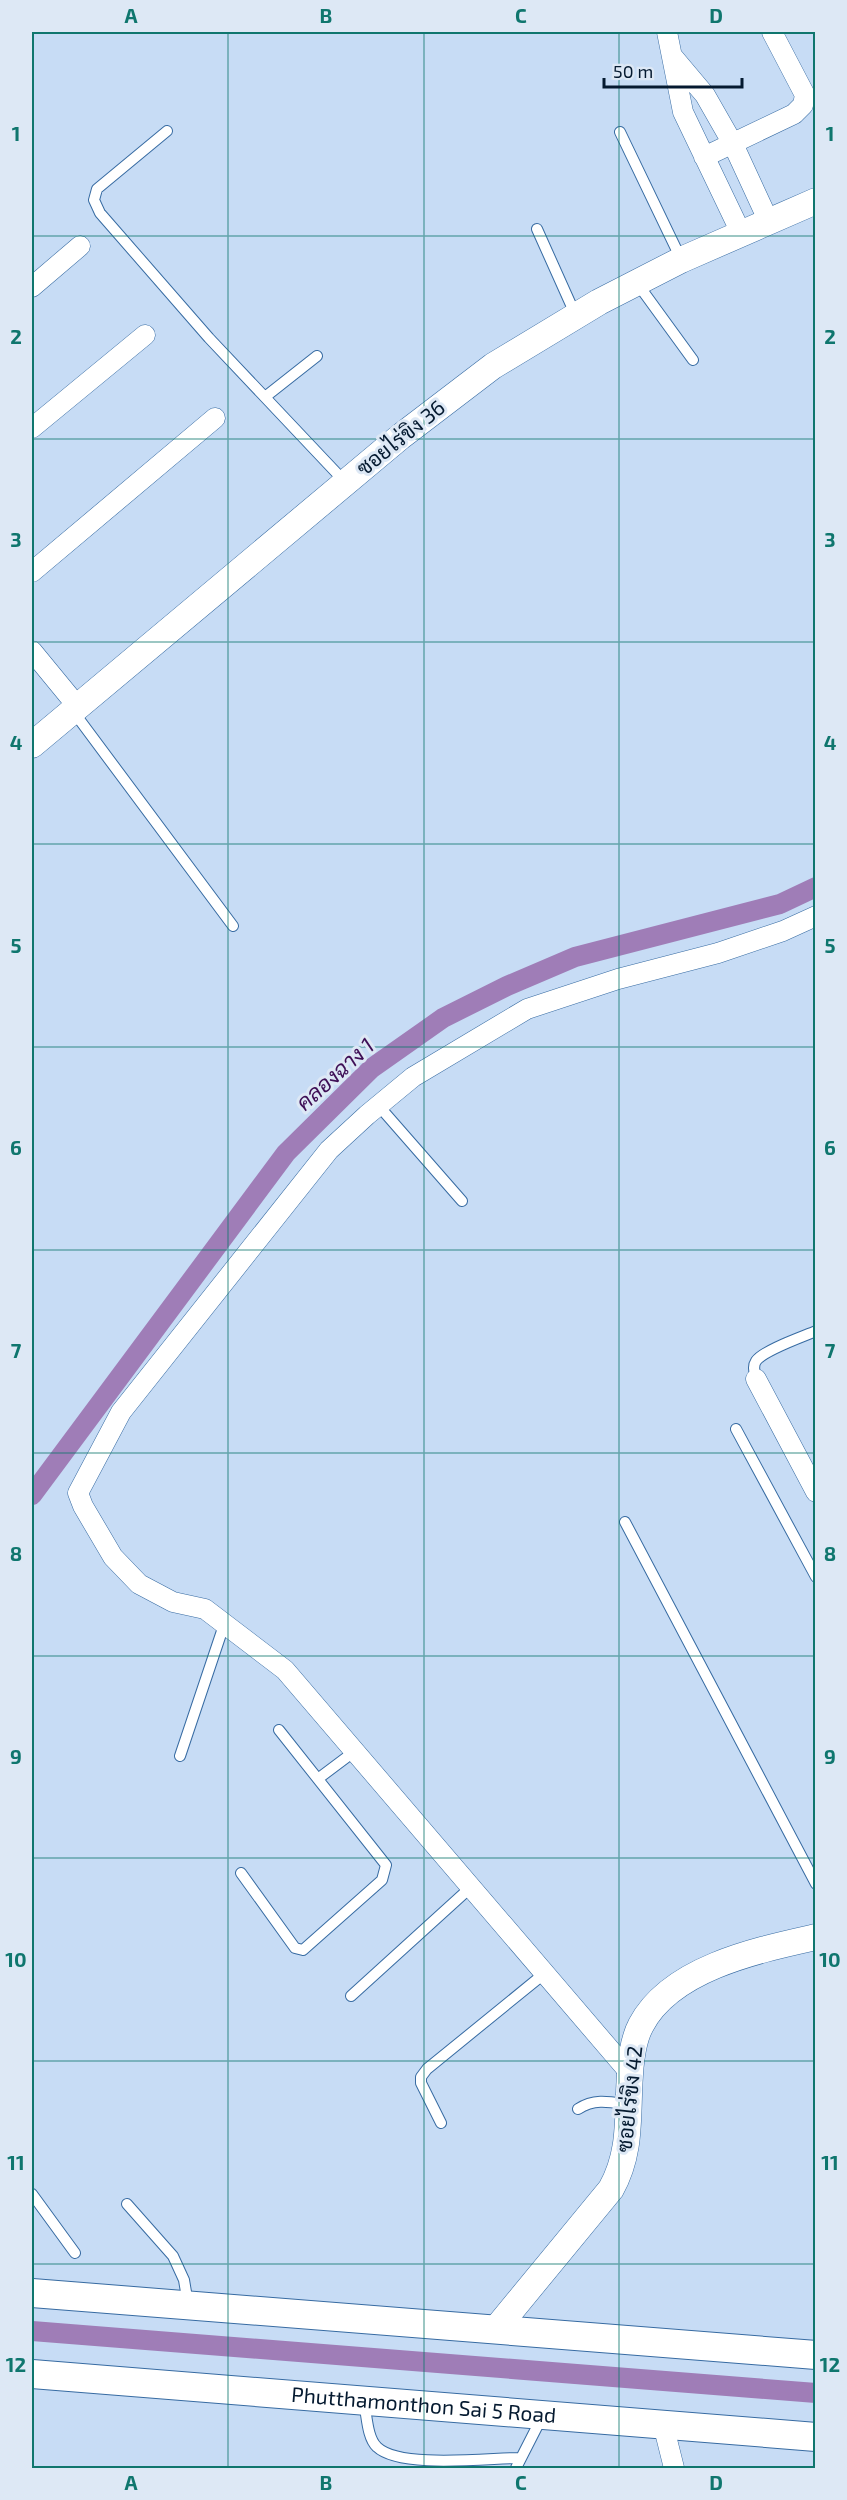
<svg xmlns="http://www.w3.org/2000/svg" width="847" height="2500" font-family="'Exo 2',Sarabun,sans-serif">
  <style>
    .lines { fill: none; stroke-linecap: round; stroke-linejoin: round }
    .canal { stroke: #9f7db7; stroke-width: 20 }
    .service-casing { stroke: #376ba2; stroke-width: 12 }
    .minor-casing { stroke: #376ba2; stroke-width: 21 }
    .tertiary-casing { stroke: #376ba2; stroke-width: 27 }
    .secondary-casing { stroke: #376ba2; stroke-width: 30 }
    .service { stroke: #fff; stroke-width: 10 }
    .minor { stroke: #fff; stroke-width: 20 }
    .tertiary { stroke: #fff; stroke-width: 26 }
    .secondary { stroke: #fff; stroke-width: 28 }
    .grid { fill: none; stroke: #0f766e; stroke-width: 1.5; stroke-opacity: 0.55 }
    .labels { text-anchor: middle; stroke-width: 6; stroke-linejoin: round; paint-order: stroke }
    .street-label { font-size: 21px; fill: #051a30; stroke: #dde8f5 }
    .water-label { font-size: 22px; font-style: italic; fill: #3e0f56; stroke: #dde8f5 }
    .neatline { fill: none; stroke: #0f766e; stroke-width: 2 }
    .grid-label { font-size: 20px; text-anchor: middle; font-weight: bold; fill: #0f766e }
  </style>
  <rect width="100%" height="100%" fill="#c7dcf5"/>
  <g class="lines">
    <path class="canal" d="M32 1495 286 1153 372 1068 443 1018 507 986 575 957 780 904 816 887
      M32 2331 816 2393"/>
    <g class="service-casing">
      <path id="service" d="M167 131 97 189 94 200 100 213 209 338 346 483
        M620 132 681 259
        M537 229 576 316
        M637 283 693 360
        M265 397 317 356
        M73 711 233 926
        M378 1105 462 1201
        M756 1379C755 1373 752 1367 756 1361 764 1350 802 1337 816 1331
        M736 1429 816 1577
        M625 1522 816 1884
        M180 1756 225 1622
        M319 1778 355 1751
        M241 1873 295 1948 303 1950 382 1880 386 1865 279 1730
        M351 1996 471 1887
        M578 2109C595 2098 610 2102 629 2105
        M441 2123 421 2083V2077L427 2069 545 1973
        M32 2194 75 2253
        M127 2204 173 2256 184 2280 188 2304
        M364 2403C367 2415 367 2438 377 2447 400 2469 489 2458 520 2458
        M516 2468 542 2417"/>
    </g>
    <g class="minor-casing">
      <path id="minor" d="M667 32 683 112 741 233
        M673 57 705 95 733 144 769 222
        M704 157 794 114 803 105 805 95 772 32
        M32 287 80 246
        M32 428 145 335
        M32 572 215 418
        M32 651 78 707
        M756 1379 816 1492
        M630 2073 285 1670 205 1609 173 1602 139 1584 113 1557 83 1506 78 1493 121 1412 329 1150 367 1115 413 1077 527 1009 618 979 718 953 783 931 816 916
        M663 2424 674 2468"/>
    </g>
    <g class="tertiary-casing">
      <path id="tertiary" d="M32 745 400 437 493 366 599 302 681 260 816 201
        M495 2330 611 2189C632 2152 627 2115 630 2074 631 2058 634 2038 641 2025 671 1968 758 1950 816 1937"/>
    </g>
    <g class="secondary-casing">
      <g id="secondary">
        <path d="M32 2293 816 2355"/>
        <path id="s1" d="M32 2374 816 2437"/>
      </g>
    </g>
    <use href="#service" class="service"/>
    <use href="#minor" class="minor"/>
    <use href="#tertiary" class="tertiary"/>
    <use href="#secondary" class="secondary"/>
  </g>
  <path class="grid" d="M228 32V2468M424 32V2468M619 32V2468M32 236H816M32 439H816M32 642H816M32 844H816M32 1047H816M32 1250H816M32 1453H816M32 1656H816M32 1858H816M32 2061H816M32 2264H816"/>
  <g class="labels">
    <g class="street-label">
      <text transform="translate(401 438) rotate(-39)" y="7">ซอยไร่ขิง 36</text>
      <text transform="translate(630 2099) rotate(-84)" y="7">ซอยไร่ขิง 42</text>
      <text dy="7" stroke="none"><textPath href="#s1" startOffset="393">Phutthamonthon Sai 5 Road</textPath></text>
    </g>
    <g class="water-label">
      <text transform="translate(335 1074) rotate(-42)" y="8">คลองฉาง 1</text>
    </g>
  </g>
  <rect width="847" height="2500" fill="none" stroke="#dde8f5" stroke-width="66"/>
  <path d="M604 78v9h138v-9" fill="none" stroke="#051a30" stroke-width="3"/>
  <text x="613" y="78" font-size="18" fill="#051a30" stroke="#dde8f5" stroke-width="4.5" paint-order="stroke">50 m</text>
  <rect x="33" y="33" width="781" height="2434" class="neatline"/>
  <g class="grid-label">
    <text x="131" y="23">A</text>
    <text x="326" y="23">B</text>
    <text x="521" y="23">C</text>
    <text x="716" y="23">D</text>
    <text x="16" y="141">1</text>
    <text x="830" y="141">1</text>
    <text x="16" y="344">2</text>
    <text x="830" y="344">2</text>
    <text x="16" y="547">3</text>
    <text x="830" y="547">3</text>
    <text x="16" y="750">4</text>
    <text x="830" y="750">4</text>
    <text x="16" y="953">5</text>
    <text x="830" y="953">5</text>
    <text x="16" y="1155">6</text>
    <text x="830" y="1155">6</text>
    <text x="16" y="1358">7</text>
    <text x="830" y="1358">7</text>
    <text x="16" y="1561">8</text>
    <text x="830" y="1561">8</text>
    <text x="16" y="1764">9</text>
    <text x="830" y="1764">9</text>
    <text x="16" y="1967">10</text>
    <text x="830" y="1967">10</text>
    <text x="16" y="2170">11</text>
    <text x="830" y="2170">11</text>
    <text x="16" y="2372">12</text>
    <text x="830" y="2372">12</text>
    <text x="131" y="2490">A</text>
    <text x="326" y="2490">B</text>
    <text x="521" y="2490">C</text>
    <text x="716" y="2490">D</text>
  </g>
</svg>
